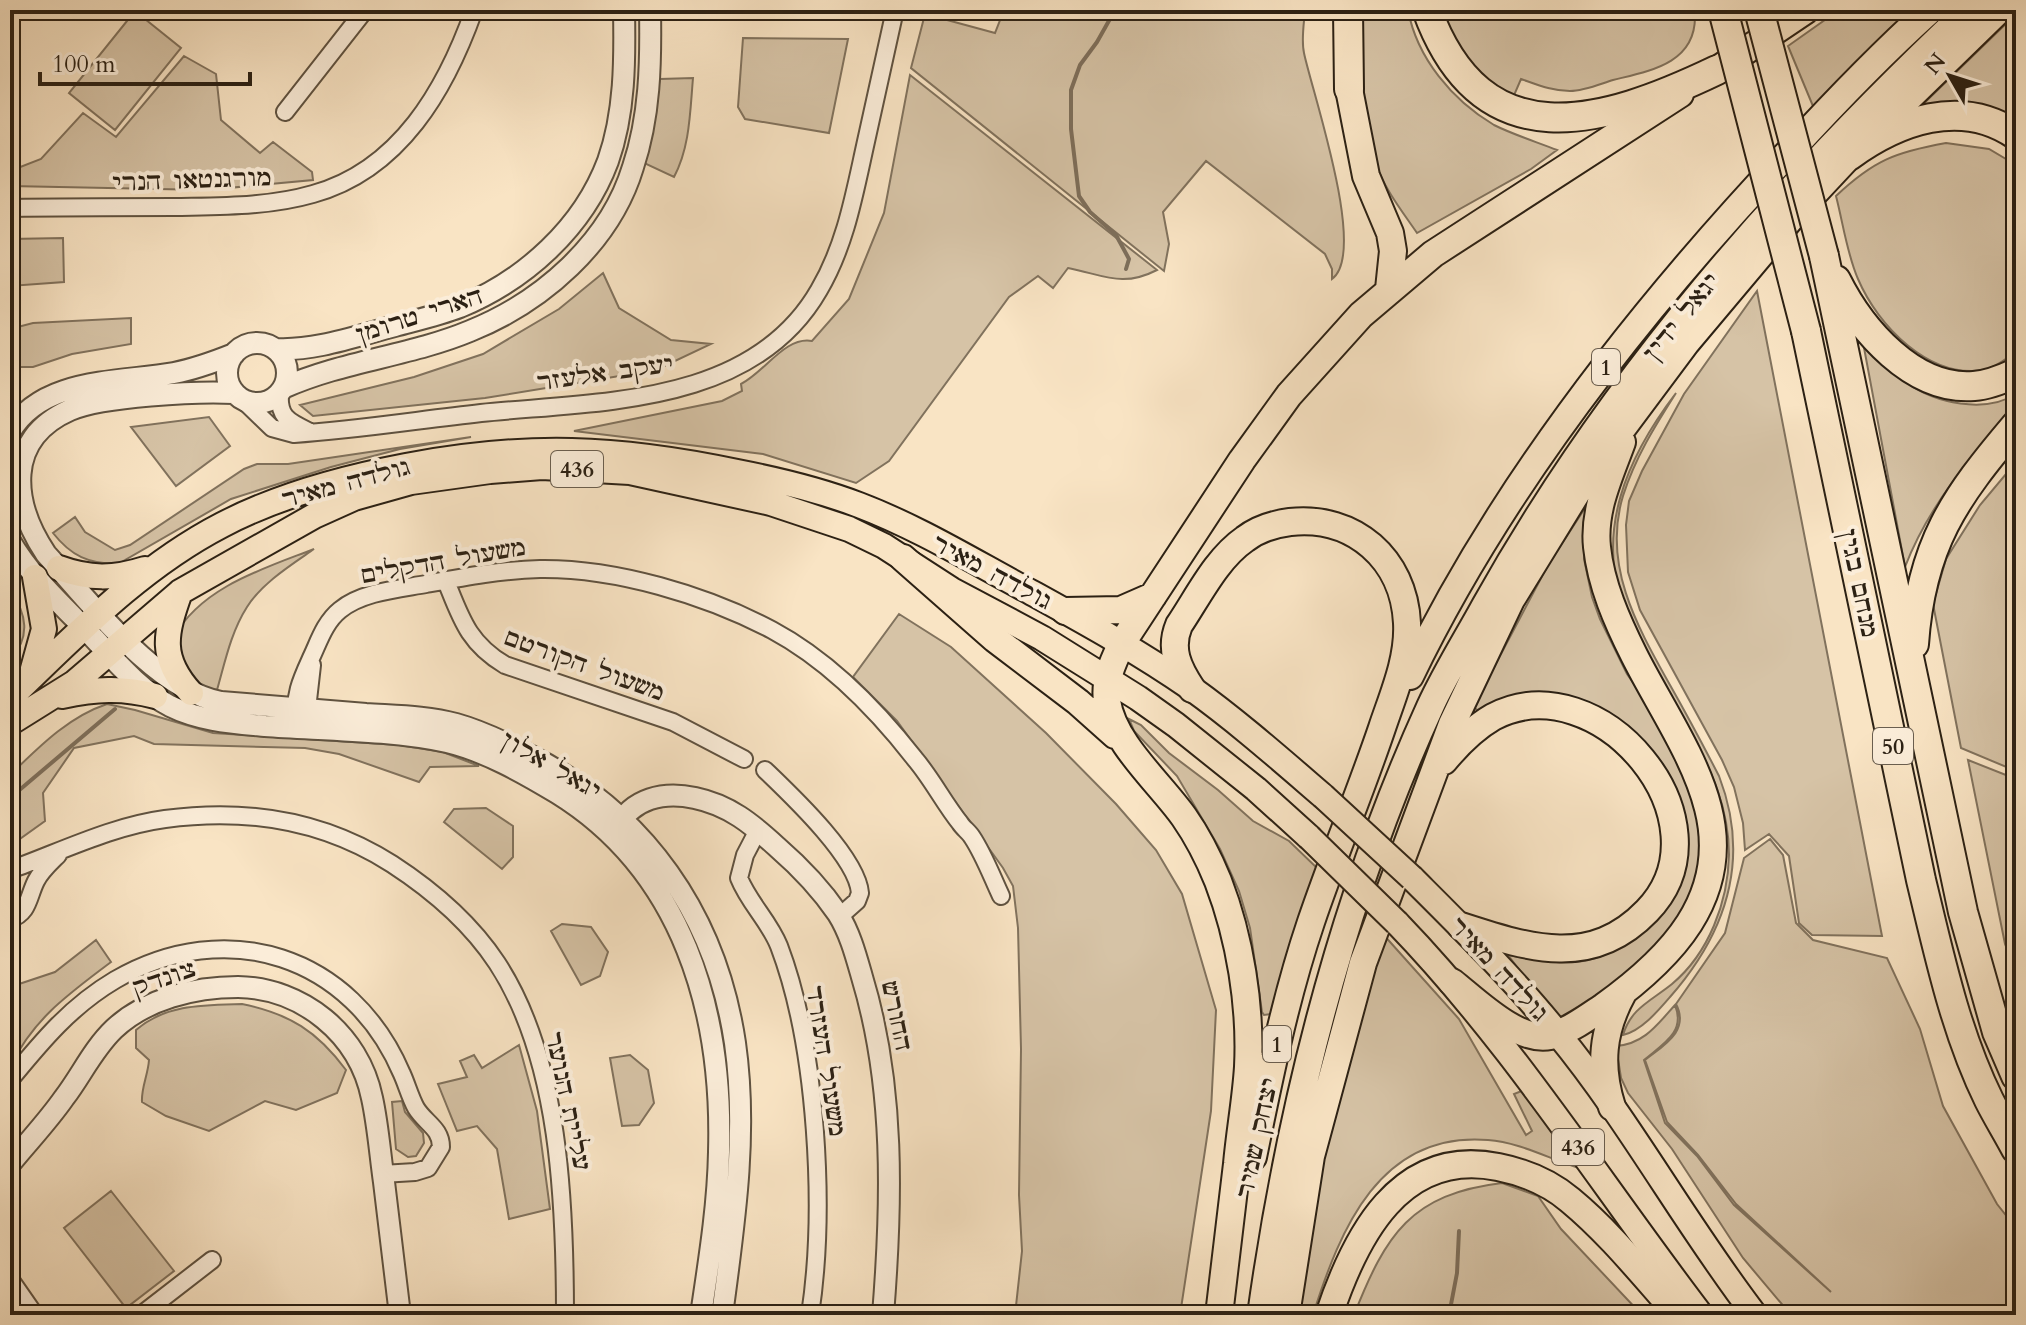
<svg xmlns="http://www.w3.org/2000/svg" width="2026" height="1325" font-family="Cardo,'Frank Ruhl Libre',serif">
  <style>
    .green { fill: #d6c3a6; stroke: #81725d; stroke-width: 2 }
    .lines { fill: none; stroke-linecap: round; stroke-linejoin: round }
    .stream { stroke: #7d6e5a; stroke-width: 4 }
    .minor-casing { stroke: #5f5240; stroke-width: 20 }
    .tertiary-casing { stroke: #5f5240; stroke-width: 24 }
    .primary-casing { stroke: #2c2114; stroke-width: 28 }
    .trunk-casing { stroke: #2c2114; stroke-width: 30 }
    .motorway-casing { stroke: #2c2114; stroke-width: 32 }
    .minor { stroke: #fbedd9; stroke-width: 16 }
    .tertiary { stroke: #fbedd9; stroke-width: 20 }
    .primary { stroke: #f9e4c4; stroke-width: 24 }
    .trunk { stroke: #f9e4c4; stroke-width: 26 }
    .motorway { stroke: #f9e4c4; stroke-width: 28 }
    .primary-bridge-casing { stroke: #2c2114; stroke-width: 28; stroke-linecap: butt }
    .motorway-bridge-casing { stroke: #2c2114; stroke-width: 32; stroke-linecap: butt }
    .primary-bridge { stroke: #f9e4c4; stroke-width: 24 }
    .motorway-bridge { stroke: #f9e4c4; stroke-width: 28 }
    .labels { text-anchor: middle; stroke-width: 8; stroke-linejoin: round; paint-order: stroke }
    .shield { fill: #fbedd9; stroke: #6a5e4f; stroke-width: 2 }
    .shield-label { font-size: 22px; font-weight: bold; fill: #2c2114 }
    .street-label { font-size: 24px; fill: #2c2114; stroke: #fbedd9 }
  </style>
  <rect width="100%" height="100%" fill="#f9e4c4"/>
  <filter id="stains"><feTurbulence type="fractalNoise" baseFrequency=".0025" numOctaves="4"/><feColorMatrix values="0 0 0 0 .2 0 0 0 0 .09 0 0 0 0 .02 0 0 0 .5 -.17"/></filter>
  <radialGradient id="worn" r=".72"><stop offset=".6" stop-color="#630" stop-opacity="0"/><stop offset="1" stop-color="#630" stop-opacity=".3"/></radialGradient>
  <path class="green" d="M1004 10H1305C1304 24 1301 40 1304 53 1312 92 1368 253 1332 279V269L1325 254 1206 161 1163 212 1169 244 1164 271 911 68 925 14 995 33Z
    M1360 10H1408C1417 58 1452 100 1494 125 1514 135 1537 142 1557 150L1531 169 1417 233C1402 211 1385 190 1376 164 1359 116 1361 60 1360 10Z
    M1439 10H1687L1695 17C1695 64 1649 71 1613 80 1600 84 1584 91 1570 91 1552 91 1538 85 1521 79L1512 100 1470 70Z
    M1839 10H1920L1815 111 1788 46Z
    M135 11 181 48 115 130 69 93Z
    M2016 14V126L1917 110Z
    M743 38 848 39 829 133 745 119 738 107Z
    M184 56 216 74 221 120 260 153 273 142 312 172 313 180 207 190 10 186V171L41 159 83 113 116 137Z
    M910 75 1157 270C1122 288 1104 275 1068 268L1053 288 1038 276 1009 297 889 461 856 483 763 454 574 431 722 401 742 391 741 384C765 372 785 336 812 341L849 299 884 213Z
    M693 78C690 112 690 147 674 177L644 163 660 79Z
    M1946 143 1989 149 2016 165V352C2007 358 1995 368 1984 370 1929 379 1878 326 1858 279 1847 254 1843 223 1836 196 1874 160 1896 152 1946 143Z
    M63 238 64 282 10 286V239Z
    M603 273 619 308 671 340 711 344 656 370 485 398 313 416 300 405 414 377 483 354 559 309Z
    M1757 291 1882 936 1812 935 1799 923 1789 856 1769 834 1745 850 1743 823 1734 787 1722 760 1640 610 1628 572 1626 525 1629 501 1642 471 1684 394Z
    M131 318V344L72 354 33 367H10V329L33 323Z
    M1862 337C1875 354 1889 371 1907 383 1935 403 1985 414 2016 394V406C1972 456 1929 504 1905 567Z
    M1676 393C1655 426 1635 458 1623 496 1602 565 1637 626 1670 685 1687 715 1703 745 1719 776 1751 859 1727 932 1670 997 1658 1011 1641 1031 1623 1035 1631 1008 1651 1001 1672 984 1709 953 1728 902 1729 855 1729 808 1711 769 1689 729 1667 691 1641 653 1625 612 1594 532 1627 457 1676 393Z
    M209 417 230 446 176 486 131 427Z
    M471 437 400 449 331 467 231 499 118 564C89 564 71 556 53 533L75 517 85 532 115 550 130 545 244 469 257 464H288Z
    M2016 462V771L1961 748 1933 604 1946 559 1980 505Z
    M1587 505 1584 559 1592 597 1600 619 1627 674 1650 707 1672 748 1697 810 1702 849 1695 895 1647 964 1559 1023 1508 955C1532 959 1563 966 1588 960 1629 951 1679 909 1684 864 1685 848 1669 793 1665 773L1526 698 1501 701 1482 713 1473 707 1548 565Z
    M314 549C291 565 262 583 247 607 231 632 225 662 217 690 184 686 181 664 174 637 201 587 265 568 314 549Z
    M10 590C27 614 31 637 10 660Z
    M899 614 951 647 1046 733 1116 804 1156 850 1182 894 1216 1010 1211 1111 1180 1315H1015L1022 1251 1019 1195 1021 1049 1018 928 1013 886 1003 868 897 721 853 677Z
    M107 704 135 710 213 733 399 745 443 752 479 766 430 767 419 782 339 754 305 748 154 744 134 736 74 748 43 793 45 821 10 846V775C39 747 68 717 107 704Z
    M1129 719 1141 725 1169 753 1218 790 1253 821 1289 841 1317 868 1271 1014 1264 1015 1262 1012 1250 928 1239 891 1220 849 1177 776 1134 731Z
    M1968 760 2016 779V972L2005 944Z
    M486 808 513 826V857L502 869 444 822 454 809Z
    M1770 839 1783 855 1796 923 1813 940 1887 958 1920 1029 1943 1106 1997 1204 2016 1228V1315H1791L1743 1258 1672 1149 1628 1093 1621 1078 1616 1046C1644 1044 1657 1025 1675 1005 1686 1032 1663 1044 1644 1060L1665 1123 1697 1156 1734 1205 1831 1292 1736 1204 1698 1155 1667 1122 1645 1060C1664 1045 1690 1031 1676 1004L1725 933 1744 858Z
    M562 924 591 927 608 952 600 976 581 985 551 931Z
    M1382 933 1459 1019 1526 1135 1532 1131 1514 1094 1524 1090 1576 1167C1548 1158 1518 1142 1488 1140 1380 1131 1340 1229 1313 1315H1291L1318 1161Z
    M96 940 111 962C69 994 35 1017 11 1065L10 987 55 972Z
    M242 1004C290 1014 317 1031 346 1070L337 1093 296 1110 265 1101 209 1131 166 1116 142 1102C141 1088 148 1075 149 1060L136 1048V1030C166 1004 205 1005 242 1004Z
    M519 1045 537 1111 550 1209 509 1219 497 1149 477 1126 457 1131 438 1084 467 1077 460 1061 474 1055 482 1068Z
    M630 1055 648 1070 654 1103 639 1125 622 1126 610 1058Z
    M402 1101 405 1112 423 1133 424 1143 416 1156 408 1157 396 1149 392 1102Z
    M1502 1183 1538 1196 1561 1229 1642 1315H1354C1386 1234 1411 1194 1502 1183Z
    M111 1191 174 1271 126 1308 64 1228Z"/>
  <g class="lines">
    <path class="stream" d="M1115 10 1097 42 1080 65 1071 90V129L1079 196 1090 212 1116 235 1129 259 1126 269
      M10 798 115 709
      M1449 1315 1457 1273 1459 1231"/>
    <g class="minor-casing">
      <path id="minor" d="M285 112 365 10
        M10 208C65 207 119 207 174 207 220 206 268 207 313 194 400 170 446 89 474 10
        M280 392C278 416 287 421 308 431
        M242 399 272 428 294 434C356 430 418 420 481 413 597 401 752 407 819 290 845 246 854 196 865 146 875 101 885 55 895 10
        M446 581C461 618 468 643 505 665L673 722 744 759
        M297 720C293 696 302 678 312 656 319 641 325 622 340 610 362 592 398 589 426 584 464 577 501 570 540 569 615 568 706 595 772 630 828 660 876 709 915 759 932 779 944 803 960 823 963 828 969 832 972 837 984 855 992 877 1001 896
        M302 720 307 709 312 665
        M765 770C791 795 857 857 860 893L857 901 839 917
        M758 830 745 855 739 878C749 903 769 921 779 946 817 1046 826 1210 810 1315
        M10 870C60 852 112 826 165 819 246 808 323 820 392 864 432 890 470 922 497 963 560 1059 565 1203 565 1315
        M10 919C29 913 28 897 36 881 41 871 50 863 58 855
        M10 1080C42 1041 71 1006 115 980 227 915 352 956 402 1074 407 1085 410 1097 416 1108 425 1123 441 1128 441 1147L428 1168 415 1172 382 1174
        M10 1279 35 1315
        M141 1315 212 1260"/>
    </g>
    <g class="tertiary-casing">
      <path id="tertiary" d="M227 373a30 30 0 1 1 60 0a30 30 0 1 1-60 0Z
        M276 349C316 351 356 336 395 326 417 320 439 315 460 307 525 280 583 228 608 161 625 113 625 60 624 10
        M283 388C343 361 410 356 470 331 542 302 610 243 633 167 650 116 651 63 650 10
        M234 393C198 391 102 396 70 410 4 439 12 503 46 554 90 602 156 690 221 702 270 706 318 710 366 714 396 716 427 716 456 724 481 731 506 743 529 755 645 813 716 915 735 1043 748 1134 734 1225 722 1315
        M10 432C42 377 119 383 174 373 195 369 214 362 234 354
        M10 541C31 577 61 604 89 633 114 659 138 689 170 706 200 721 233 723 265 726 322 730 392 730 447 742 485 751 524 773 557 793 683 871 723 1011 719 1152 718 1206 709 1261 701 1315
        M617 828C632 798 664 791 695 798 729 805 752 824 777 847 800 867 821 889 838 914 850 933 856 956 862 977 895 1086 892 1203 883 1315
        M10 1164C28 1142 48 1121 64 1098 81 1076 93 1049 114 1029 146 999 194 987 238 987 302 988 359 1034 372 1098 378 1125 380 1154 384 1182 389 1226 395 1271 400 1315"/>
    </g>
    <g class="primary-casing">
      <path id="primary" d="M59 568C89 579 114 579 145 569
        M180 592C165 634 159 658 191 693
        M31 676 44 629 35 577
        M62 696C95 689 122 687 155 696
        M10 698C76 635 139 568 222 525 279 495 343 478 406 466 526 443 618 447 737 472 778 480 820 490 859 505 917 527 971 560 1025 589 1081 620 1138 651 1191 688 1237 721 1280 759 1323 796
        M10 723 74 683 180 592 314 516 354 498 411 482 490 471 542 467 630 472 771 503 849 529 884 546 952 590 1042 638 1138 698 1176 725 1256 789 1309 837
        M1412 878C1462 928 1514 979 1558 1034 1631 1123 1685 1224 1755 1315
        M1397 923C1512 1042 1600 1183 1701 1315"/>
    </g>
    <g class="trunk-casing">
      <path id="trunk" d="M1720 68 1806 10
        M1349 89 1366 176 1390 233 1393 251 1389 289
        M903 558 995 639 1078 702 1115 735
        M1065 611 1121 610 1153 596
        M1410 676C1502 485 1644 306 1789 152 1834 103 1881 54 1930 10
        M1192 689C1178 668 1169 649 1179 625 1198 597 1216 559 1245 539 1258 529 1274 524 1290 522 1354 515 1404 559 1407 623 1409 659 1393 695 1382 728 1360 793 1333 857 1311 922 1285 999 1269 1079 1253 1157
        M1444 761C1458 744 1474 728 1493 717 1599 661 1734 822 1647 911 1591 969 1529 948 1461 926
        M1452 982C1475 1000 1518 1043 1550 1036 1568 1032 1588 1017 1603 1007 1670 959 1731 898 1708 808 1695 756 1658 703 1634 655 1617 621 1601 585 1597 547 1593 510 1610 475 1622 442
        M1612 1107C1599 1066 1602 1031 1623 993
        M1219 1315C1225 1265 1231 1214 1237 1164 1240 1131 1246 1099 1248 1067 1251 1006 1240 938 1218 881 1209 859 1198 837 1184 817 1160 783 1113 743 1107 701 1104 680 1113 662 1122 643L1242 460 1289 395 1361 315 1433 254 1680 94
        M1261 1315C1290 1107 1343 898 1430 707 1446 672 1467 639 1485 606 1611 380 1781 187 1969 10
        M1286 1315 1311 1156 1363 963 1452 724 1511 600 1589 473 1686 343 1791 218 1849 156 1999 10
        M1329 1315C1355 1237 1400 1147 1498 1167 1523 1172 1550 1183 1570 1200 1610 1233 1644 1276 1679 1315"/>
    </g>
    <g class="motorway-casing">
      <path id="motorway" d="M1348 10 1349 89
        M1427 10C1482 161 1602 125 1717 70
        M1849 156C1897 121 1961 97 2016 135
        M1824 256 1963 912 1997 1032 2016 1076
        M1836 280C1861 330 1913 391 1974 386 1989 385 2003 379 2016 373
        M1806 331 1921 880C1939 954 1955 1031 1989 1100 1997 1116 2007 1132 2016 1149
        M1914 644C1921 545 1954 498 2016 425"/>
    </g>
    <use href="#minor" class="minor"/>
    <use href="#tertiary" class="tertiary"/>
    <use href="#primary" class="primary"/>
    <use href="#trunk" class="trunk"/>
    <use href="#motorway" class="motorway"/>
    <g class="primary-bridge-casing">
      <path id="primary-bridge" d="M1323 796 1412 878
        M1309 837 1397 923"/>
    </g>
    <g class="motorway-bridge-casing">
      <path id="motorway-bridge" d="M1723 10 1806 331
        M1759 10 1824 256"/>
    </g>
    <use href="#primary-bridge" class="primary-bridge"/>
    <use href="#motorway-bridge" class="motorway-bridge"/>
  </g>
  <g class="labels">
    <g class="shield">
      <rect x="1592" y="349" width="28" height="36" rx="6"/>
      <rect x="551" y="451" width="52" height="36" rx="6"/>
      <rect x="1873" y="728" width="40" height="36" rx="6"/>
      <rect x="1263" y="1026" width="28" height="36" rx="6"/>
      <rect x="1552" y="1129" width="52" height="36" rx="6"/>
    </g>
    <g class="shield-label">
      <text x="1606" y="375">1</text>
      <text x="577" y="477">436</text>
      <text x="1893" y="754">50</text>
      <text x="1277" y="1052">1</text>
      <text x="1578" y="1155">436</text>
    </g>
    <g class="street-label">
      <text transform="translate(192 180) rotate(-2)" y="8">מורגנטאו הנרי</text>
      <text transform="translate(419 315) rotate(-18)" y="8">הארי טרומן</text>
      <text transform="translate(1681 317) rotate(-51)" y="8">יגאל ידין</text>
      <text transform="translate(605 373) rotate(-8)" y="8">יעקב אלעזר</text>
      <text transform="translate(346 483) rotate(-15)" y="8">גולדה מאיר</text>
      <text transform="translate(443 561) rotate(-10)" y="8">משעול הדקלים</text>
      <text transform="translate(992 572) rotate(28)" y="8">גולדה מאיר</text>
      <text transform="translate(1859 583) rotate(78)" y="8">מנחם בגין</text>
      <text transform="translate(585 665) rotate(20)" y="8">משעול הקורטם</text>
      <text transform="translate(551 765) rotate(30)" y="8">יגאל אלון</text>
      <text transform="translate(1499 969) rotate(47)" y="8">גולדה מאיר</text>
      <text transform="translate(164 978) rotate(-19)" y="8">צונדק</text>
      <text transform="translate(897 1016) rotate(78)" y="8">החורש</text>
      <text transform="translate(826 1061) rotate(81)" y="8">משעול העזרד</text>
      <text transform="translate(568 1101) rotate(78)" y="8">עליית הנוער</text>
      <text transform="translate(1257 1138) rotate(-78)" y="8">יצחק שמיר</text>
    </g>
  </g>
  <rect width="2026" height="1325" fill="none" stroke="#f9e4c4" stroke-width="40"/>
  <rect x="12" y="12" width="2002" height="1301" fill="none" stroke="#2c2114" stroke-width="4"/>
  <rect x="20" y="20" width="1986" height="1285" fill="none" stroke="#2c2114" stroke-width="2"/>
  <g transform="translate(1950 76) rotate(309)" stroke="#fbedd9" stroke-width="6" paint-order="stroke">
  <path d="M0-6L14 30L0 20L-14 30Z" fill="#2c2114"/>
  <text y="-12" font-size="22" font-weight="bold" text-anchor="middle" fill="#2c2114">N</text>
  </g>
  <path d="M40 72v12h210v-12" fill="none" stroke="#2c2114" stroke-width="4"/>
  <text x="52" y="72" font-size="24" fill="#2c2114" stroke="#fbedd9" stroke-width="6" paint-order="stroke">100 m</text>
  <rect width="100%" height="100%" filter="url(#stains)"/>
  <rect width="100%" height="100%" fill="url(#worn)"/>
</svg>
